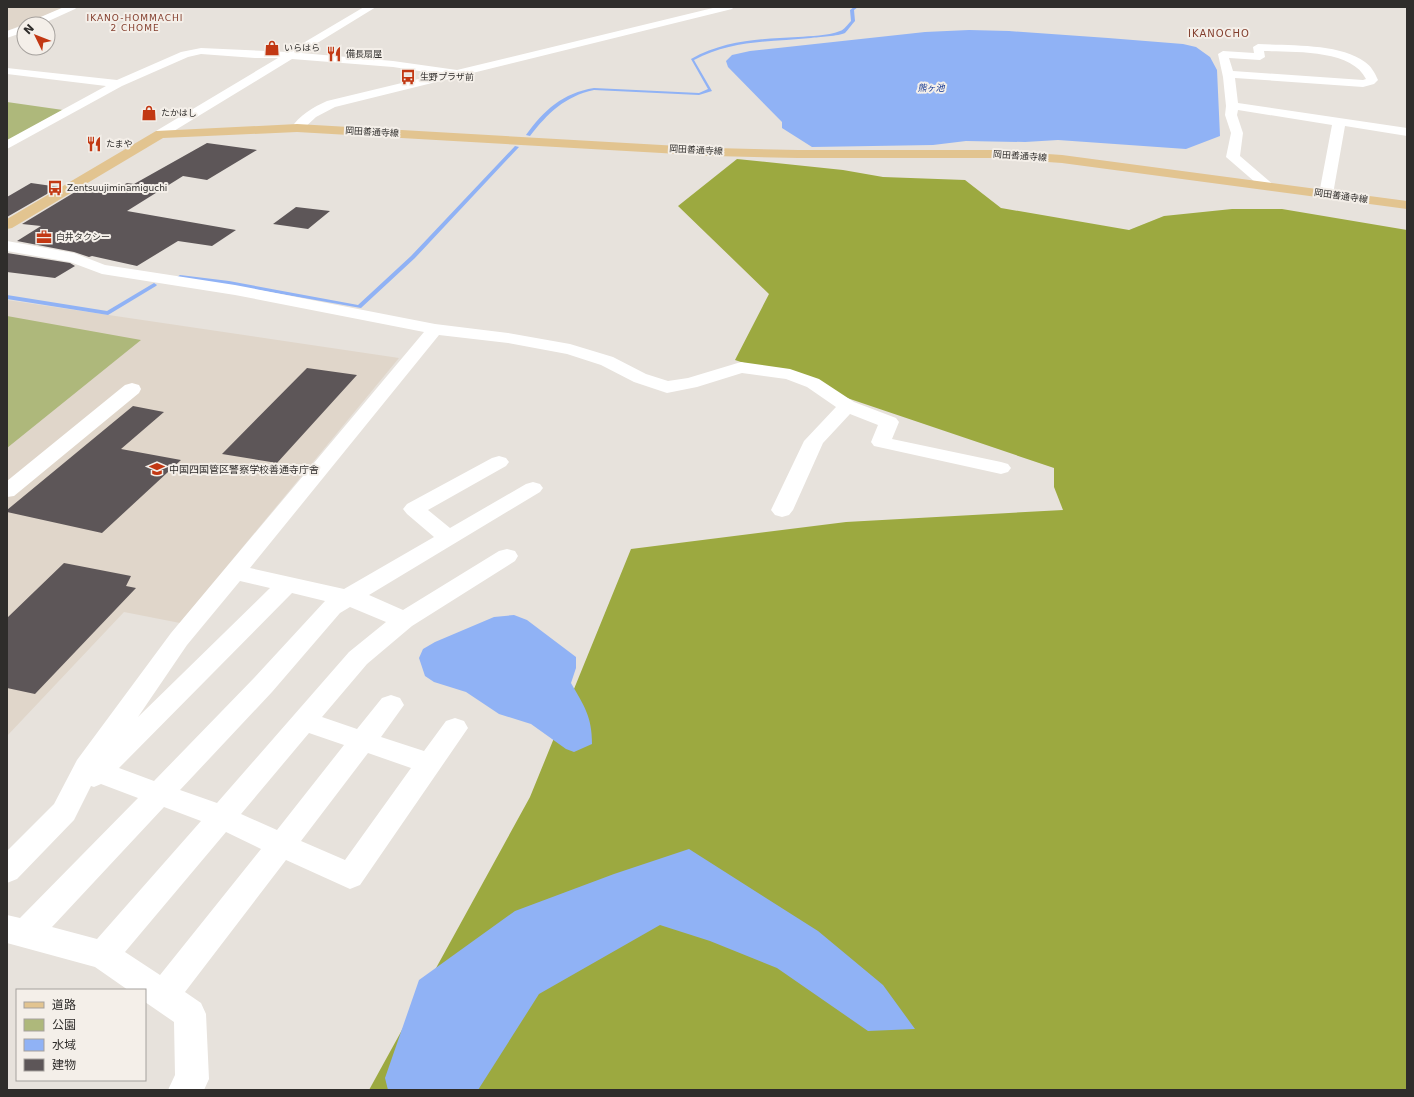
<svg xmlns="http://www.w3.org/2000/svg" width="1414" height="1097" font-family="'DejaVu Sans','Noto Sans JP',sans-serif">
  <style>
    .built { fill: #e0d6ca }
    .green { fill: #aeb87b }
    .forest { fill: #9ca940 }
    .water { fill: #90b2f5 }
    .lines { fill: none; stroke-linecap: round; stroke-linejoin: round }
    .stream { fill: #90b2f5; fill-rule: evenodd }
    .building { fill: #5d5658 }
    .minor { fill: #fff; fill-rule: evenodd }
    .major { fill: #e2c490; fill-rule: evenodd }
    .labels { text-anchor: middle; stroke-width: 4; stroke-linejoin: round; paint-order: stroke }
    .far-neighbourhood-label { font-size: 9px; letter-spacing: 1px; fill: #833e2d; stroke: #f4efe9 }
    .far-poi-label { font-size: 9px; fill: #2f2d2b; stroke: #f4efe9; text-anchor: start }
    .far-water-label { font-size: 9px; font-style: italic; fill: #0d328f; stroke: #f4efe9 }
    .far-street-label { font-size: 9px; fill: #2f2d2b; stroke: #f4efe9 }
    .far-quarter-label { font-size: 10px; letter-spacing: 1px; fill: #833e2d; stroke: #f4efe9 }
    .poi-label { font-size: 10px; fill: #2f2d2b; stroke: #f4efe9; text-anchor: start }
  </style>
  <rect width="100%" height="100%" fill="#e7e2dc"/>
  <path class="built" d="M7 7H66L7 31Z
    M7 300 399 358 180 623 124 612 7 736Z"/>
  <path class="green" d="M7 102 63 110 7 141Z
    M7 316 141 340 7 448Z"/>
  <path class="forest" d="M737 159 843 170 883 177 965 180 1001 208 1129 230 1164 216 1232 209H1282L1407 230V1090H369L530 797 631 549 846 522 1063 510 1054 487V468L735 360 769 294 678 206Z"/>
  <path class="water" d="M969 30 1009 31 1108 38 1183 44 1196 47 1210 57 1217 70 1220 136 1186 149 1058 140 1025 142 966 141 933 145 812 147 782 128V122L728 67 726 61 732 55 750 51 925 32Z
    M514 615 527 620 576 657V668L571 683C584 706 592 716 592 744L574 752 566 749 531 724 499 714 466 692 434 682 425 676 419 658 423 649 435 642 494 617Z
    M689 849 818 931 883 985 915 1029 868 1031 777 968 710 941 660 925 539 994 478 1090H388L385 1078 419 980 515 911 614 874Z"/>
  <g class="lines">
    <path class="stream" d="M854 7H858L854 10 855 21C852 24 848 30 845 33 839 36 818 37 811 38 770 42 732 40 694 60L712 91 699 95 594 90C565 96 547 114 530 136L526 135C544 110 563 93 594 88L699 93 708 89 691 59C725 40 759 39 798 37 811 36 827 36 840 31 844 30 848 24 851 21L850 10Z
      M515 146 519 147 415 258 361 308 229 285 180 279 177 277 180 275 229 281 358 305 411 256Z
      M154 283 157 285 156 286 108 315 7 299V295L107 311Z"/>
  </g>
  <path class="building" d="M207 143 257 150 207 180 183 176 127 211 236 230 212 246 178 241 137 266 92 256 89 257 74 252 17 241 41 226 22 224 80 189 88 191 93 188 114 190 127 183 134 184Z
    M31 183 59 187 7 217V197Z
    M296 207 330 211 308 229 273 224Z
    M7 253 70 263 75 266 55 278 7 272Z
    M307 368 357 375 277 463 222 454Z
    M133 406 164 412 121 449 181 460 102 533 7 512V510Z
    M64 563 131 576 126 586 136 588 35 694 7 688V618Z"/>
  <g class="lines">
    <path class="minor" d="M64 7H77L75 9 42 24H28L29 22Z
      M364 7H376L301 53 393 61 457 70 717 7H734L732 9 335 107 316 117 301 131H293L291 128C299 116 313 107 327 101L439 74 393 67 292 59 164 137H156L154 134 156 131 278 58H255L201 54 188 57 122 86 7 149V140L106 86 7 74V68L117 80 181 52 201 48 288 52Z
      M24 25V32L7 38V31Z
      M1258 44C1289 46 1339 43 1365 62 1371 66 1375 73 1378 80L1374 84 1363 87 1235 78 1238 103 1407 128V136L1345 126 1333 194 1331 197 1326 198 1321 197 1319 194 1332 125 1238 110 1237 115 1243 133 1240 156 1275 186 1273 189 1268 190 1263 189 1226 157 1231 133 1225 115 1226 106 1223 77 1218 54 1223 51 1254 53 1253 47ZM1264 51C1293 52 1352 49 1366 79L1363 80 1233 71 1229 58 1260 60 1265 57Z
      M7 241 74 253 105 265 235 285 435 324 508 333 570 344 613 357 646 374 668 381 688 378 741 362 790 369 819 379 854 402 896 418 899 422 892 439 1001 462 1008 464 1011 468 1008 472 1001 474 874 446 871 442 878 425 850 414 823 443 793 510 789 515 782 517 775 515 771 510 804 441 836 407 807 387 786 379 742 373 697 387 667 393 634 382 601 365 567 354 508 343 439 335 250 568 344 589 434 537 407 514 403 509 407 504 492 458 499 456 506 458 509 462 506 466 428 510 450 528 526 484 533 482 540 484 543 488 540 492 369 595 403 610 499 551 507 549 515 551 518 556 515 561 412 626 367 664 322 717 357 729 382 698 391 695 400 698 404 705 381 737 424 751 446 721 455 718 464 721 468 728 360 885 350 889 286 860 185 992 201 1003 206 1014 209 1079 204 1090H168L175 1075 174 1022 145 1002V990H128L95 967 7 943V915L20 918 138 798 101 784 94 787 91 786 74 820 17 879 7 883V851L54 804 77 760 171 633 424 332 235 295 102 274 70 262 7 251ZM240 581 270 588 138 717 187 645ZM292 593 325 601 254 678 154 781 119 768ZM350 607 386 622 349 652 217 803 180 790 272 692 340 613ZM309 733 344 745 277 830 241 814ZM368 753 411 768 345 860 301 841ZM164 807 201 821 97 939 52 927ZM226 832 261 849 160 975 125 952Z
      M132 383 139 385 141 389 139 393 14 496 7 497V481L125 385Z"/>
    <path class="major" d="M297 124 714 148 798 150H993L1062 155 1407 201V209L1062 163 993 158H798L714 156 297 132 163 138 12 228 7 229V219L156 131Z"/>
  </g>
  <defs>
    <g id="shop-bare" transform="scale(1.2)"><path d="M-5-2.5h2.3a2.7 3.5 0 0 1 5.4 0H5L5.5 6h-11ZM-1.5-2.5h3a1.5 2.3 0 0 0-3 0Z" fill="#c23813" stroke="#f4efe9" stroke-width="2.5" paint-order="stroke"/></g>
    <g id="restaurant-bare" transform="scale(1.2)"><path d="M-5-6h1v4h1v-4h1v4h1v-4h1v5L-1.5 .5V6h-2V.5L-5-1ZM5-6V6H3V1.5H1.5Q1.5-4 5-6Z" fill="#c23813" stroke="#f4efe9" stroke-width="2.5" paint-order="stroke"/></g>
    <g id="bus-bare" transform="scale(1.2)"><path d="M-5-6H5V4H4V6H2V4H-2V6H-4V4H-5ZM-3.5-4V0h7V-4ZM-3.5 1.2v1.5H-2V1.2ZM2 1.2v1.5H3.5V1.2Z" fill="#c23813" stroke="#f4efe9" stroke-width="2.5" paint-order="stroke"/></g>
    <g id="office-bare" transform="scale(1.2)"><path d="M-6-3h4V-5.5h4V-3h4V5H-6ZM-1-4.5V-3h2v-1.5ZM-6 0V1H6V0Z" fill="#c23813" stroke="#f4efe9" stroke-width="2.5" paint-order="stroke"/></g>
    <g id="school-bare" transform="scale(1.2)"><path d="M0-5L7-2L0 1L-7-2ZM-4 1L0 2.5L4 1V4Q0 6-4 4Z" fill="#c23813" stroke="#f4efe9" stroke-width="2.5" paint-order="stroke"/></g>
  </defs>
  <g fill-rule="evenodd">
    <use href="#shop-bare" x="272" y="48"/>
    <use href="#restaurant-bare" x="334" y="54"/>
    <use href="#bus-bare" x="408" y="77"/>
    <use href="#shop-bare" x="149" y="113"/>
    <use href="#restaurant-bare" x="94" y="144"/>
    <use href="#bus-bare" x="55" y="188"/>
    <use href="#office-bare" x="44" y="237"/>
    <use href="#school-bare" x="157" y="469"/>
  </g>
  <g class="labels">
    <g class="far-neighbourhood-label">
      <text x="135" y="21">IKANO-HOMMACHI<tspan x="135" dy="10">2 CHOME</tspan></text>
    </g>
    <g class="far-poi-label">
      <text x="284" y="51">いらはら</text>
      <text x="346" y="57">備長扇屋</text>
      <text x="420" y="80">生野プラザ前</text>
      <text x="161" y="116">たかはし</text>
      <text x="106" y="147">たまや</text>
      <text x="67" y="191">Zentsuujiminamiguchi</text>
      <text x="56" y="240">白井タクシー</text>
    </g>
    <g class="far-water-label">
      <text x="931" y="91">熊ヶ池</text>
    </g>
    <g class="far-street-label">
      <text transform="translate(372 132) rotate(3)" y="3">岡田善通寺線</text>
      <text transform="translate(696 150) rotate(3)" y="3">岡田善通寺線</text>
      <text transform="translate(1020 156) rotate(4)" y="3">岡田善通寺線</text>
      <text transform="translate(1341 196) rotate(8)" y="3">岡田善通寺線</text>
    </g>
    <g class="far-quarter-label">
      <text x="1219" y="37">IKANOCHO</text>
    </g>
    <g class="poi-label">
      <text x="169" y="473">中国四国管区警察学校善通寺庁舎</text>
    </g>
  </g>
  <rect width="1414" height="1097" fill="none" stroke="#2f2d2b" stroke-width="16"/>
  <rect x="16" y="989" width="130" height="92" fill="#f4efe9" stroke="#a5a19d"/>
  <rect x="24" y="1002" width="20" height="6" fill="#e2c490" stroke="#a5a19d"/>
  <text x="52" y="1009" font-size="12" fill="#2f2d2b">道路</text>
  <rect x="24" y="1019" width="20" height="12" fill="#aeb87b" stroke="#a5a19d"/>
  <text x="52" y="1029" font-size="12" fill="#2f2d2b">公園</text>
  <rect x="24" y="1039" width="20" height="12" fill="#90b2f5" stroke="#a5a19d"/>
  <text x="52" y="1049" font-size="12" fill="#2f2d2b">水域</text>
  <rect x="24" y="1059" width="20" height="12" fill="#5d5658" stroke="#a5a19d"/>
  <text x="52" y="1069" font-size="12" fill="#2f2d2b">建物</text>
  <g transform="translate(36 36) rotate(313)"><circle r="19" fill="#f4efe9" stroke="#a5a19d"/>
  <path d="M0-3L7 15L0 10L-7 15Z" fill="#c23813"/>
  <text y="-6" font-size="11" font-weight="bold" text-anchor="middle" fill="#2f2d2b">N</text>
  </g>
</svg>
